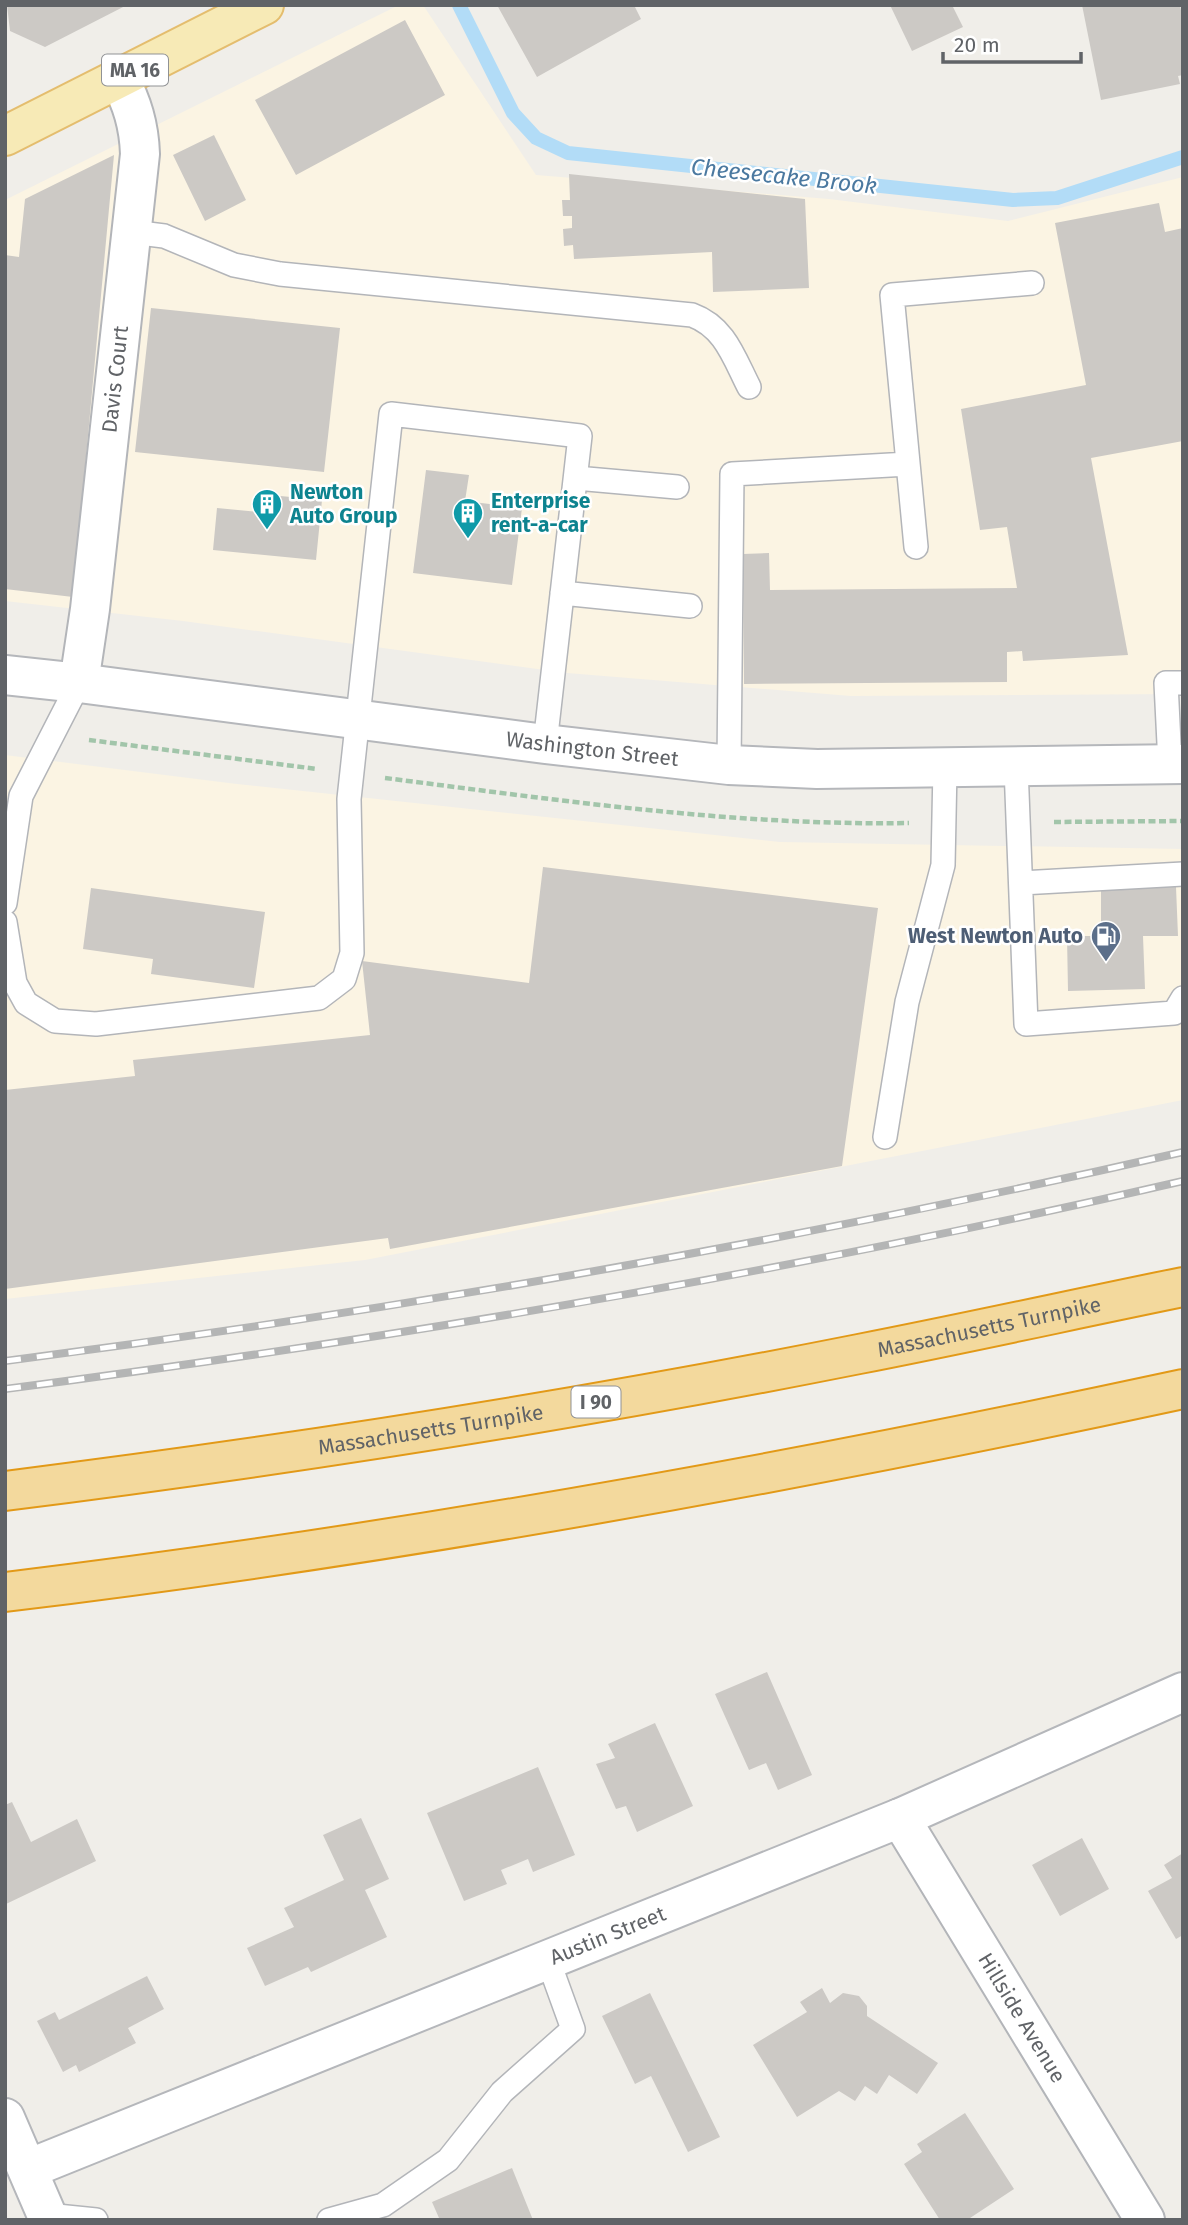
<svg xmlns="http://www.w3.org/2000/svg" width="1188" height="2225" font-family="'Fira Sans',sans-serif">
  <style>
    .commercial { fill: #fbf4e3 }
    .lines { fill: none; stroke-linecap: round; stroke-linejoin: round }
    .stream { stroke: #b2dcf7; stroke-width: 14 }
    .building { fill: #ccc9c5 }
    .service-casing { stroke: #b3b5b9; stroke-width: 26 }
    .minor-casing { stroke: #b3b5b9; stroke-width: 42 }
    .secondary-casing { stroke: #b5b7bb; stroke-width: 42 }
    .primary-casing { stroke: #e4bd6e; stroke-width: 42 }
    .motorway-casing { stroke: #e29917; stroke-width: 42 }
    .path { stroke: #a2c5aa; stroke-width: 4.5; stroke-dasharray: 7 3.5; stroke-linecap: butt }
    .service { stroke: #fff; stroke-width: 23 }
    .minor { stroke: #fff; stroke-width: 38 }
    .secondary { stroke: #fff; stroke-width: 38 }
    .primary { stroke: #f7eab6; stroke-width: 38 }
    .motorway { stroke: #f3d99d; stroke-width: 38 }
    .rail-casing { stroke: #b4b5b5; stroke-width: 8 }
    .rail { stroke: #fff; stroke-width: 5; stroke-dasharray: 16; stroke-linecap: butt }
    .labels { text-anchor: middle; stroke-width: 5; stroke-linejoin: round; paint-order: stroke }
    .shield { fill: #fff; stroke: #909295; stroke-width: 2 }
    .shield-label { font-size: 19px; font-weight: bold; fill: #606367 }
    .street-label { font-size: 21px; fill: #606367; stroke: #fff }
    .culture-label { font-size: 21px; font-weight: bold; fill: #0d838f; stroke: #fff; text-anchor: start }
    .service-label { font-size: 21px; font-weight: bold; fill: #4e5e75; stroke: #fff; text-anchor: end }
    .water-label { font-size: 23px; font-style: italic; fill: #4b79a0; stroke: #fff }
  </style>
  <rect width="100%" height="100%" fill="#f0eee9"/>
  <path class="commercial" d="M399 5H423L536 175 829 199 1008 221 1183 177V694L851 696 567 673 183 621 5 601V200Z
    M5 755 237 784 780 842 1183 849V1100L365 1260 5 1299Z"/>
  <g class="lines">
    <path class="stream" d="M459 5 513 113 536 138 568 153 1013 200 1057 198 1183 157"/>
  </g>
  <path class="building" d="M7 5H127L45 47 10 31Z
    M497 5H634L641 19 537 77Z
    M890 5H952L963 27 912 51Z
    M1082 5H1180L1183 21V75L1178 76 1180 84 1101 100Z
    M405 20 445 95 296 175 255 100Z
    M214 135 246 200 205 221 173 155Z
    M114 155 73 597 5 589V255L19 257 25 199Z
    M569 174 805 199 809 288 713 292 712 252 574 259 573 245 564 246 563 229 572 228V216H563L562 200H570Z
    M1159 203 1165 232 1183 228V441L1091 458 1128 655 1023 661 1022 651 1007 652V682L744 684 743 554 769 553 770 590 1017 588 1007 527 980 530 961 409 1086 385 1055 223Z
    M151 308 340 328 324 472 135 452Z
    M426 470 469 475 465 501 522 508 512 585 413 573Z
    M270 495 322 500 316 560 213 550 217 508 269 513Z
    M543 867 878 908 842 1166 390 1249 388 1238 5 1289V1090L135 1076 133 1060 370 1035 362 961 529 983Z
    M1176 887 1178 936H1143L1145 989 1068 991 1067 936H1101V889Z
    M91 888 265 912 254 988 151 974 153 959 83 949Z
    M767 1672 812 1775 778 1790 766 1763 749 1770 715 1694Z
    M655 1723 693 1806 637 1832 626 1806 616 1809 596 1764 615 1758 608 1744Z
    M538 1767 575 1855 533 1872 528 1859 501 1870 507 1884 464 1901 427 1813Z
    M12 1802 31 1842 77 1819 96 1861 6 1904 5 1805Z
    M361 1818 389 1879 365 1890 387 1937 311 1972 308 1967 265 1986 247 1948 294 1927 284 1908 344 1880 323 1835Z
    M1082 1838 1109 1889 1060 1916 1032 1865Z
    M1183 1853V1935L1176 1939 1148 1891 1172 1878 1164 1865Z
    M147 1976 164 2009 128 2028 136 2043 79 2072 76 2065 63 2072 37 2021 55 2012 59 2020Z
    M822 1988 830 2003 843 1993 859 1996 867 2006V2016L938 2063 917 2094 889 2075 877 2094 865 2086 855 2101 839 2091 797 2117 753 2045 807 2012 800 2002Z
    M650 1993 720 2137 688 2152 651 2076 635 2084 602 2016Z
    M965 2113 1014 2189 967 2220H940L904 2164 922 2152 917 2144Z
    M512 2168 533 2220H434L439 2218 432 2202Z"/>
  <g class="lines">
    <g class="service-casing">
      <path id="service" d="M132 232 164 236 234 265 280 274 692 315C725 327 734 358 749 387
        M576 478 677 487
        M916 547 892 295 1032 283
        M562 593 690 606
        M1170 764 1166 683H1183
        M729 765 732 474 908 464
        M1016 767 1026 1024 1174 1013 1183 998
        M1021 883 1183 874
        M5 903 21 796 79 683
        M5 922 15 983 26 1003 55 1021 96 1024 319 998 344 979 352 953 349 799 391 414 580 436 545 744
        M885 1137 907 1002 943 865 945 768
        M47 2215 96 2220
        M329 2220 383 2205 448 2160 502 2092 573 2029 548 1960"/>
    </g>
    <g class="minor-casing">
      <g id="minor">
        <path id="s1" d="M79 683 90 609 140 154C139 125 132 103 119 78"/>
        <path id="s2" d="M900 1818 1145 2220"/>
      </g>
    </g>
    <g class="secondary-casing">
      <g id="secondary">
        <path id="s3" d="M5 675 79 683 545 744 729 765 817 769 1183 764"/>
        <path d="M5 2118 49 2220"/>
        <path id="s4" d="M28 2169 900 1818 1183 1692"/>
      </g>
    </g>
    <g class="primary-casing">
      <path id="primary" d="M5 136 264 5"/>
    </g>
    <g class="motorway-casing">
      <g id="motorway">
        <path id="s5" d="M5 1491C291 1455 577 1410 859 1354 967 1333 1075 1309 1183 1287"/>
        <path d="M5 1592C401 1544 793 1473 1183 1389"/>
      </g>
    </g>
    <path class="path" d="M89 740 317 769
      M385 778C558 800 734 826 909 823
      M1054 822 1183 821"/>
    <use href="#service" class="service"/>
    <use href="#minor" class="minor"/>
    <use href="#secondary" class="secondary"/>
    <use href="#primary" class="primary"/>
    <use href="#motorway" class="motorway"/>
    <g class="rail-casing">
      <path id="rail" d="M5 1361C401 1310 794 1241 1183 1152
        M5 1389C401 1338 794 1271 1183 1181"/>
    </g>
    <use href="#rail" class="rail"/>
  </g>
  <defs>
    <g id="building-pin" transform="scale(1.575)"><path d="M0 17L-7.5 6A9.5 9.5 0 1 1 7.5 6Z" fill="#0f9aa8" stroke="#fff"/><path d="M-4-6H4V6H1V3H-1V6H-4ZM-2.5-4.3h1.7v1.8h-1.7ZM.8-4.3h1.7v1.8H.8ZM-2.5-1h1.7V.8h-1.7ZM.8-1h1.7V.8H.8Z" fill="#fff"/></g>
    <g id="fuel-pin" transform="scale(1.575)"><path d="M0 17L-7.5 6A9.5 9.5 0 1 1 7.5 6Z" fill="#5c6f8a" stroke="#fff"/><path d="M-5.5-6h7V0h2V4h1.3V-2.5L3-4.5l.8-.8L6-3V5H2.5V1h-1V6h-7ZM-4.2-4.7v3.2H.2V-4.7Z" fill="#fff"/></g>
  </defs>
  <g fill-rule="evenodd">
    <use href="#building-pin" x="267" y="504"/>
    <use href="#building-pin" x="468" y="513"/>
    <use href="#fuel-pin" x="1106" y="936"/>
  </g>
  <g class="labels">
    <g class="shield">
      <rect x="102" y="54.5" width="66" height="31" rx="5"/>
      <rect x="571.5" y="1386.5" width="49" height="31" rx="5"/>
    </g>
    <g class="shield-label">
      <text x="135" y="77">MA 16</text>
      <text x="596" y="1409">I 90</text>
    </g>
    <g class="street-label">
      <text dy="7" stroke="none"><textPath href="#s1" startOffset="306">Davis Court</textPath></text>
      <text dy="7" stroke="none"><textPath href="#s3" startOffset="592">Washington Street</textPath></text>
      <text dy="7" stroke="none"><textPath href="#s5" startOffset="998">Massachusetts Turnpike</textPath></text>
      <text dy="7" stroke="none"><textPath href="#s5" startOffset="430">Massachusetts Turnpike</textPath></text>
      <text dy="7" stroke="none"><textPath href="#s4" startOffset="625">Austin Street</textPath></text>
      <text dy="7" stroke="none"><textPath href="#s2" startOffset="234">Hillside Avenue</textPath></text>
    </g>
    <g class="culture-label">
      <text x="290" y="499">Newton<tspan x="290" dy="24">Auto Group</tspan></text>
      <text x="491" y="508">Enterprise<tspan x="491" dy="24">rent-a-car</tspan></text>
    </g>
    <g class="service-label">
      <text x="1083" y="943">West Newton Auto</text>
    </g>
    <g class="water-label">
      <text transform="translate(784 176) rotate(6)" y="8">Cheesecake Brook</text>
    </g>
  </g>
  <rect width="1188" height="2225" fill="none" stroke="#606367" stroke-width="14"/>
  <path d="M943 52v10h138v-10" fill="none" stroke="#606367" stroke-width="3.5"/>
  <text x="954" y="52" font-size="21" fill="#606367" stroke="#ffffff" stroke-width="5" paint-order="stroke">20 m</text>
</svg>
